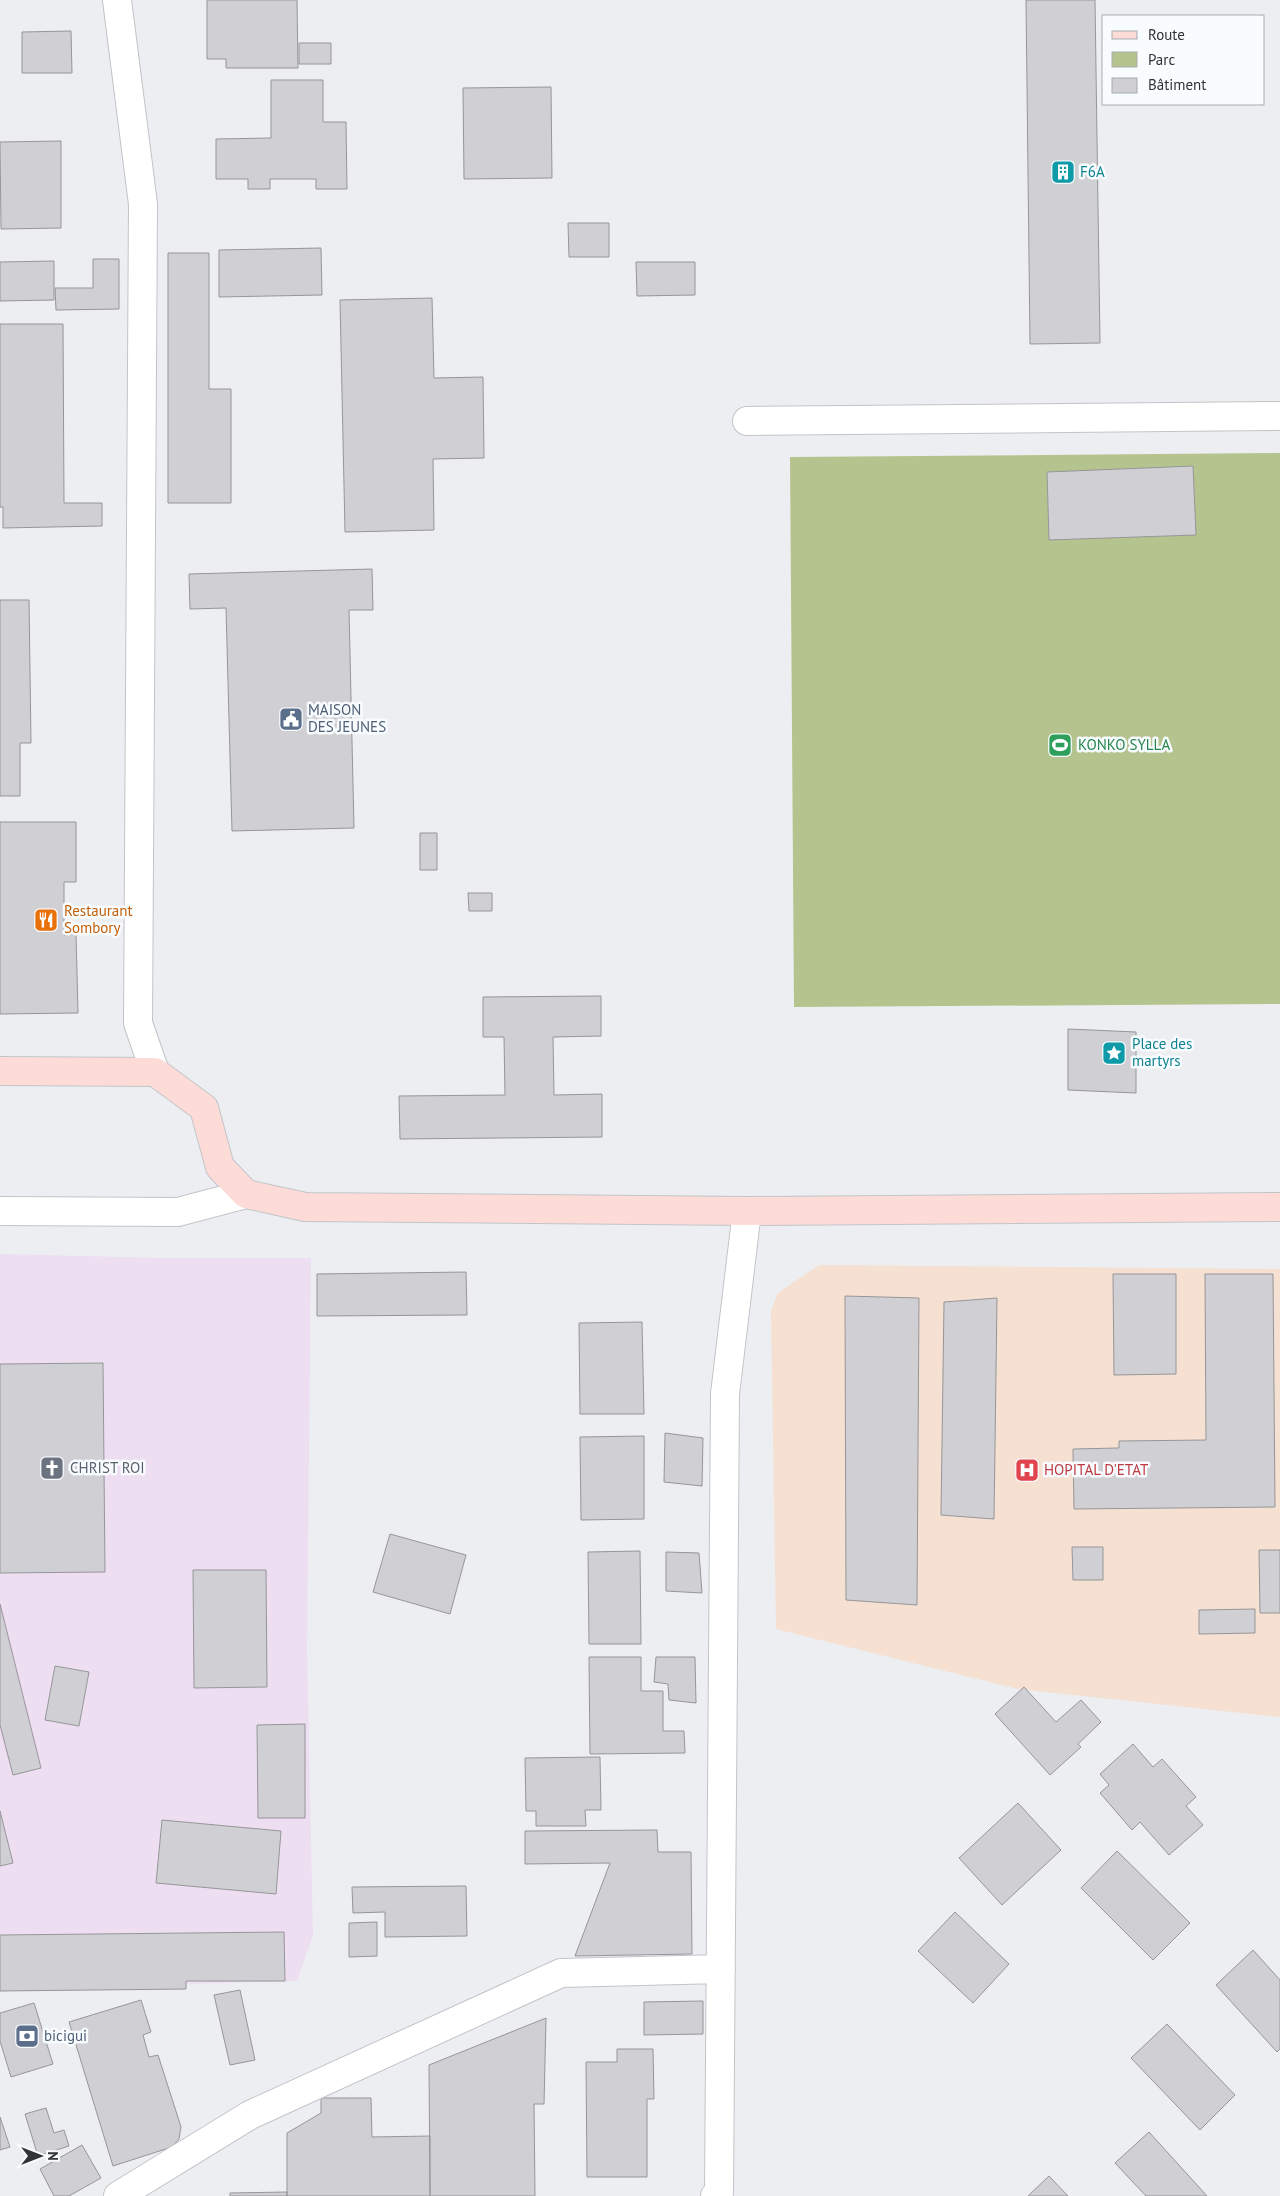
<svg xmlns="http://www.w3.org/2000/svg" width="1280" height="2196" font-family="'PT Sans',sans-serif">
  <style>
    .education { fill: #eddef2 }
    .medical { fill: #f5e0d1 }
    .green { fill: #b5c48e }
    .building { fill: #d0cfd3; stroke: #969699 }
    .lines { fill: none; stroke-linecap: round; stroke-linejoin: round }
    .minor-casing { stroke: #c2c5c8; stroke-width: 30 }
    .secondary-casing { stroke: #c2c5c8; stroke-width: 30 }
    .minor { stroke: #fff; stroke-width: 28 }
    .secondary { stroke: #fddcd8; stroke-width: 28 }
    .labels { text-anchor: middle; stroke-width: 5; stroke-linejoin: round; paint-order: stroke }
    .culture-label { font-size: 15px; fill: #0d838f; stroke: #f9fcff; text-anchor: start }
    .service-label { font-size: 15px; fill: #4e5e75; stroke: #f9fcff; text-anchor: start }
    .leisure-label { font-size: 15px; fill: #27864d; stroke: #f9fcff; text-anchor: start }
    .food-label { font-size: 15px; fill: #c56008; stroke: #f9fcff; text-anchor: start }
    .worship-label { font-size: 15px; fill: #5b616d; stroke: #f9fcff; text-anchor: start }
    .health-label { font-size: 15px; fill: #be3a42; stroke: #f9fcff; text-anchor: start }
  </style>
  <rect width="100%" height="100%" fill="#eceef1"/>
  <path class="education" d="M0 1254 163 1258H311L307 1648 313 1935 297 1981 0 1989Z"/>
  <path class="medical" d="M819 1265 1280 1269V1717L1018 1689 776 1629 771 1311 778 1293Z"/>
  <path class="green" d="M1280 453V1004L794 1007 790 457Z"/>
  <path class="building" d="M207 0H297L298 68H226V59H207Z
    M1026 0H1095L1100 343 1030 344Z
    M71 31 72 73H22V32Z
    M299 43H331V64H299Z
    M271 80H323V122H346L347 189H316V179H270V189H248V179H216V139L271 138Z
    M551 87 552 178 464 179 463 88Z
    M61 141V228L1 229 0 142Z
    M568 223H609V257H569Z
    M321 248 322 295 219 297V250Z
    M168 253H209V389H231V503H168Z
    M93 259H119V309L56 310 55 288H93Z
    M54 261V300L0 301V262Z
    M636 262H695V295L637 296Z
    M432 298 434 378 483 377 484 458 433 459 434 530 345 532 340 300Z
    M0 324H63L64 503H102V526L3 528V507H0Z
    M1193 466 1196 535 1049 540 1047 472Z
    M372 569 373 610H349L354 828 232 831 226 608 190 609 189 574Z
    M0 600H29L31 743H20V796H0Z
    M0 822H76V882H64V935L76 934 78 1013 0 1014Z
    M420 833H437V870H420Z
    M468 893H492V911H469Z
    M601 996V1036L553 1037 554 1095 602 1094V1137L400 1139 399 1096 505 1095 504 1037H483V997Z
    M1068 1029 1136 1032V1093L1068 1090Z
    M466 1272 467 1315 317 1316V1274Z
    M1113 1274H1176V1374L1114 1375Z
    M1205 1274H1273L1275 1507 1074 1509 1073 1449 1119 1448V1441L1206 1440Z
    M845 1296 919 1298 917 1605 846 1600Z
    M997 1298 994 1519 941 1515 944 1302Z
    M642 1322 644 1414H580L579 1323Z
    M103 1363 105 1572 0 1573V1364Z
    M665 1433 703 1438 702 1486 664 1482Z
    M644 1436V1519L581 1520 580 1437Z
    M390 1534 466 1555 450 1614 373 1592Z
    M1072 1547H1103V1580H1073Z
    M1259 1550H1280V1613H1260Z
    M640 1551 641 1644H589L588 1552Z
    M666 1552 699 1553 702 1593 666 1591Z
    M193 1570H266L267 1687 194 1688Z
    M0 1604 41 1768 13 1775 0 1725Z
    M1255 1609V1633L1199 1634V1610Z
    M589 1657H641V1691H663V1731H684L685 1753 590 1754Z
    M656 1657H695L696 1703 669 1700 668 1684 654 1682Z
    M55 1666 89 1672 79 1726 45 1720Z
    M1024 1687 1056 1722 1081 1700 1101 1722 1078 1744 1081 1747 1050 1775 995 1714Z
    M305 1724V1818H258L257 1725Z
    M1133 1744 1153 1767 1162 1759 1196 1797 1186 1806 1203 1825 1169 1855 1140 1822 1132 1830 1100 1793 1109 1785 1100 1774Z
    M600 1757 601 1810H585L586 1826H536V1811H526L525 1758Z
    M1018 1803 1061 1850 1002 1905 959 1858Z
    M0 1811 13 1863 0 1866Z
    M162 1820 281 1831 276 1894 156 1883Z
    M657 1830 658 1852H691L692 1954 575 1956 610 1863 525 1864V1831Z
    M1117 1851 1190 1923 1153 1960 1081 1888Z
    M466 1886 467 1936 385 1937V1912L353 1913 352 1887Z
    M955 1912 1009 1964 973 2003 918 1951Z
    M377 1922V1956L349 1957V1923Z
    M284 1932 285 1981H186V1989L0 1991V1935Z
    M1253 1950 1280 1980V2049L1277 2052 1216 1985Z
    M240 1990 255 2060 230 2065 214 1995Z
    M141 2000 151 2032 143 2035 149 2057 158 2055 181 2127 179 2139 172 2147 113 2166 69 2022Z
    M703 2001V2034L644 2035V2002Z
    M34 2003 53 2064 11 2077 0 2041V2013Z
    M546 2018 544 2104H534L535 2196H430L429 2065Z
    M1167 2024 1235 2095 1200 2130 1131 2058Z
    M617 2049H653L654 2099H647V2177H587L586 2062H617Z
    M321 2098H371L372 2137 430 2136V2196H287V2133L321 2113Z
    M46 2108 54 2133 64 2130 69 2146 38 2156 25 2114Z
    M0 2117 10 2147 0 2150Z
    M1149 2132 1207 2196H1146L1115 2163Z
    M82 2145 101 2178 69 2196H54L40 2169Z
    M1049 2176 1068 2196H1028Z
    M287 2192V2196H230V2193Z"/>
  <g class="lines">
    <g class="minor-casing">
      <path id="minor" d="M117 0 143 204 138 1023 155 1072
        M747 421 1280 416
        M0 1211 178 1212 246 1194
        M118 2196 250 2115 561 1973 721 1969
        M715 2196 719 2193 725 1394 747 1211"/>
    </g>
    <g class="secondary-casing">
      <path id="secondary" d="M0 1071 155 1072 204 1108 220 1167 246 1194 305 1207 747 1211 1280 1207"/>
    </g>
    <use href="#minor" class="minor"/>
    <use href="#secondary" class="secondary"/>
  </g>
  <defs>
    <g id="building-square" transform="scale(1.25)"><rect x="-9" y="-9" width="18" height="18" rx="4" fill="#0f9aa8" stroke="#f9fcff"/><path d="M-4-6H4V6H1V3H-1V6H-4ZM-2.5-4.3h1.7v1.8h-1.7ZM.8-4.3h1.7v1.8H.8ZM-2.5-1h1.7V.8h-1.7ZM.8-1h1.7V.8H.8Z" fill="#fff"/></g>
    <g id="civic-square" transform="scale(1.25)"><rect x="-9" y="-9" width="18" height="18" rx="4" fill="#5c6f8a" stroke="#f9fcff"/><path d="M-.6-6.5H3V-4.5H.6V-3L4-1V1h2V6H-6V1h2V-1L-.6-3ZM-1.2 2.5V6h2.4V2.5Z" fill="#fff"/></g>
    <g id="stadium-square" transform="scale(1.25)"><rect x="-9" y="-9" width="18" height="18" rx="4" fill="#2e9e5b" stroke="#f9fcff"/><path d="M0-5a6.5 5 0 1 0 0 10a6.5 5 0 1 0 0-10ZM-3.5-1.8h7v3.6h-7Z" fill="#fff"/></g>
    <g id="restaurant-square" transform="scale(1.25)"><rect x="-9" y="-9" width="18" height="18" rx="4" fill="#e8710a" stroke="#f9fcff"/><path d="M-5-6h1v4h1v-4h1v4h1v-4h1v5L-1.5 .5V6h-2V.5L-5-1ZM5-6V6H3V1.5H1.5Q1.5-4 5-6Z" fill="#fff"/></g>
    <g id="sight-square" transform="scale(1.25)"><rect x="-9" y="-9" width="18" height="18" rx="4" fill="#0f9aa8" stroke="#f9fcff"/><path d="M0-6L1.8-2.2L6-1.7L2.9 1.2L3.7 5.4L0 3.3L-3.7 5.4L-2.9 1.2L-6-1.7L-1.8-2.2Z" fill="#fff"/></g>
    <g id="church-square" transform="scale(1.25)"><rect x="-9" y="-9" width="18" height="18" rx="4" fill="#6b7280" stroke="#f9fcff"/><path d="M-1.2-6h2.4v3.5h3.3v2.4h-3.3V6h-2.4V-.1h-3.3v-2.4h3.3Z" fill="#fff"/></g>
    <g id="hospital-square" transform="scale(1.25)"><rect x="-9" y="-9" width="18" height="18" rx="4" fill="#e0444e" stroke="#f9fcff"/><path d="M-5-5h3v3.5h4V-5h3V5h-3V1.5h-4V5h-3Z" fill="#fff"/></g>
    <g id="bank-square" transform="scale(1.25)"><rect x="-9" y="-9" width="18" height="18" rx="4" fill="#5c6f8a" stroke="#f9fcff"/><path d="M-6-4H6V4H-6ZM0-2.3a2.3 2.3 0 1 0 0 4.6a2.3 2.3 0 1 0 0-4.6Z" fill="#fff"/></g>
  </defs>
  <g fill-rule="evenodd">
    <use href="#building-square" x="1063" y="172"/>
    <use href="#civic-square" x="291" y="719"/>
    <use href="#stadium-square" x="1060" y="745"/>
    <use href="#restaurant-square" x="46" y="920"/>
    <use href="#sight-square" x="1114" y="1053"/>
    <use href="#church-square" x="52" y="1468"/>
    <use href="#hospital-square" x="1027" y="1470"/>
    <use href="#bank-square" x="27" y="2036"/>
  </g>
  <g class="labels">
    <g class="culture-label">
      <text x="1080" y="177">F6A</text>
      <text x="1132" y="1049">Place des<tspan x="1132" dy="17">martyrs</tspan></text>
    </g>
    <g class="service-label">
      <text x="308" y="715">MAISON<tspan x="308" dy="17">DES JEUNES</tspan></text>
      <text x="44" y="2041">bicigui</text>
    </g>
    <g class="leisure-label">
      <text x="1078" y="750">KONKO SYLLA</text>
    </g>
    <g class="food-label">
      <text x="64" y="916">Restaurant<tspan x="64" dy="17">Sombory</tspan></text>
    </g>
    <g class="worship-label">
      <text x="70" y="1473">CHRIST ROI</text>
    </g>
    <g class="health-label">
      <text x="1044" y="1475">HOPITAL D'ETAT</text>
    </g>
  </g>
  <rect x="1102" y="15" width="162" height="90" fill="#f9fcff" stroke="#a9abad"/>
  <rect x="1112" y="31" width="25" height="8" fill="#fddcd8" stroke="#a9abad"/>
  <text x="1148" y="40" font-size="15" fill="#313233">Route</text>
  <rect x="1112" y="52" width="25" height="15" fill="#b5c48e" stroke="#a9abad"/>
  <text x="1148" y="65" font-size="15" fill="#313233">Parc</text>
  <rect x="1112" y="78" width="25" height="15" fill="#d0cfd3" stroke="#a9abad"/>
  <text x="1148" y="90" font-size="15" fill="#313233">Bâtiment</text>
  <g transform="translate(40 2156) rotate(90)" stroke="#f9fcff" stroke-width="4" paint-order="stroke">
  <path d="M0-4L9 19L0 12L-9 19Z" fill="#313233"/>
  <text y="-8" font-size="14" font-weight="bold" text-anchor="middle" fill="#313233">N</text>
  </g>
</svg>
